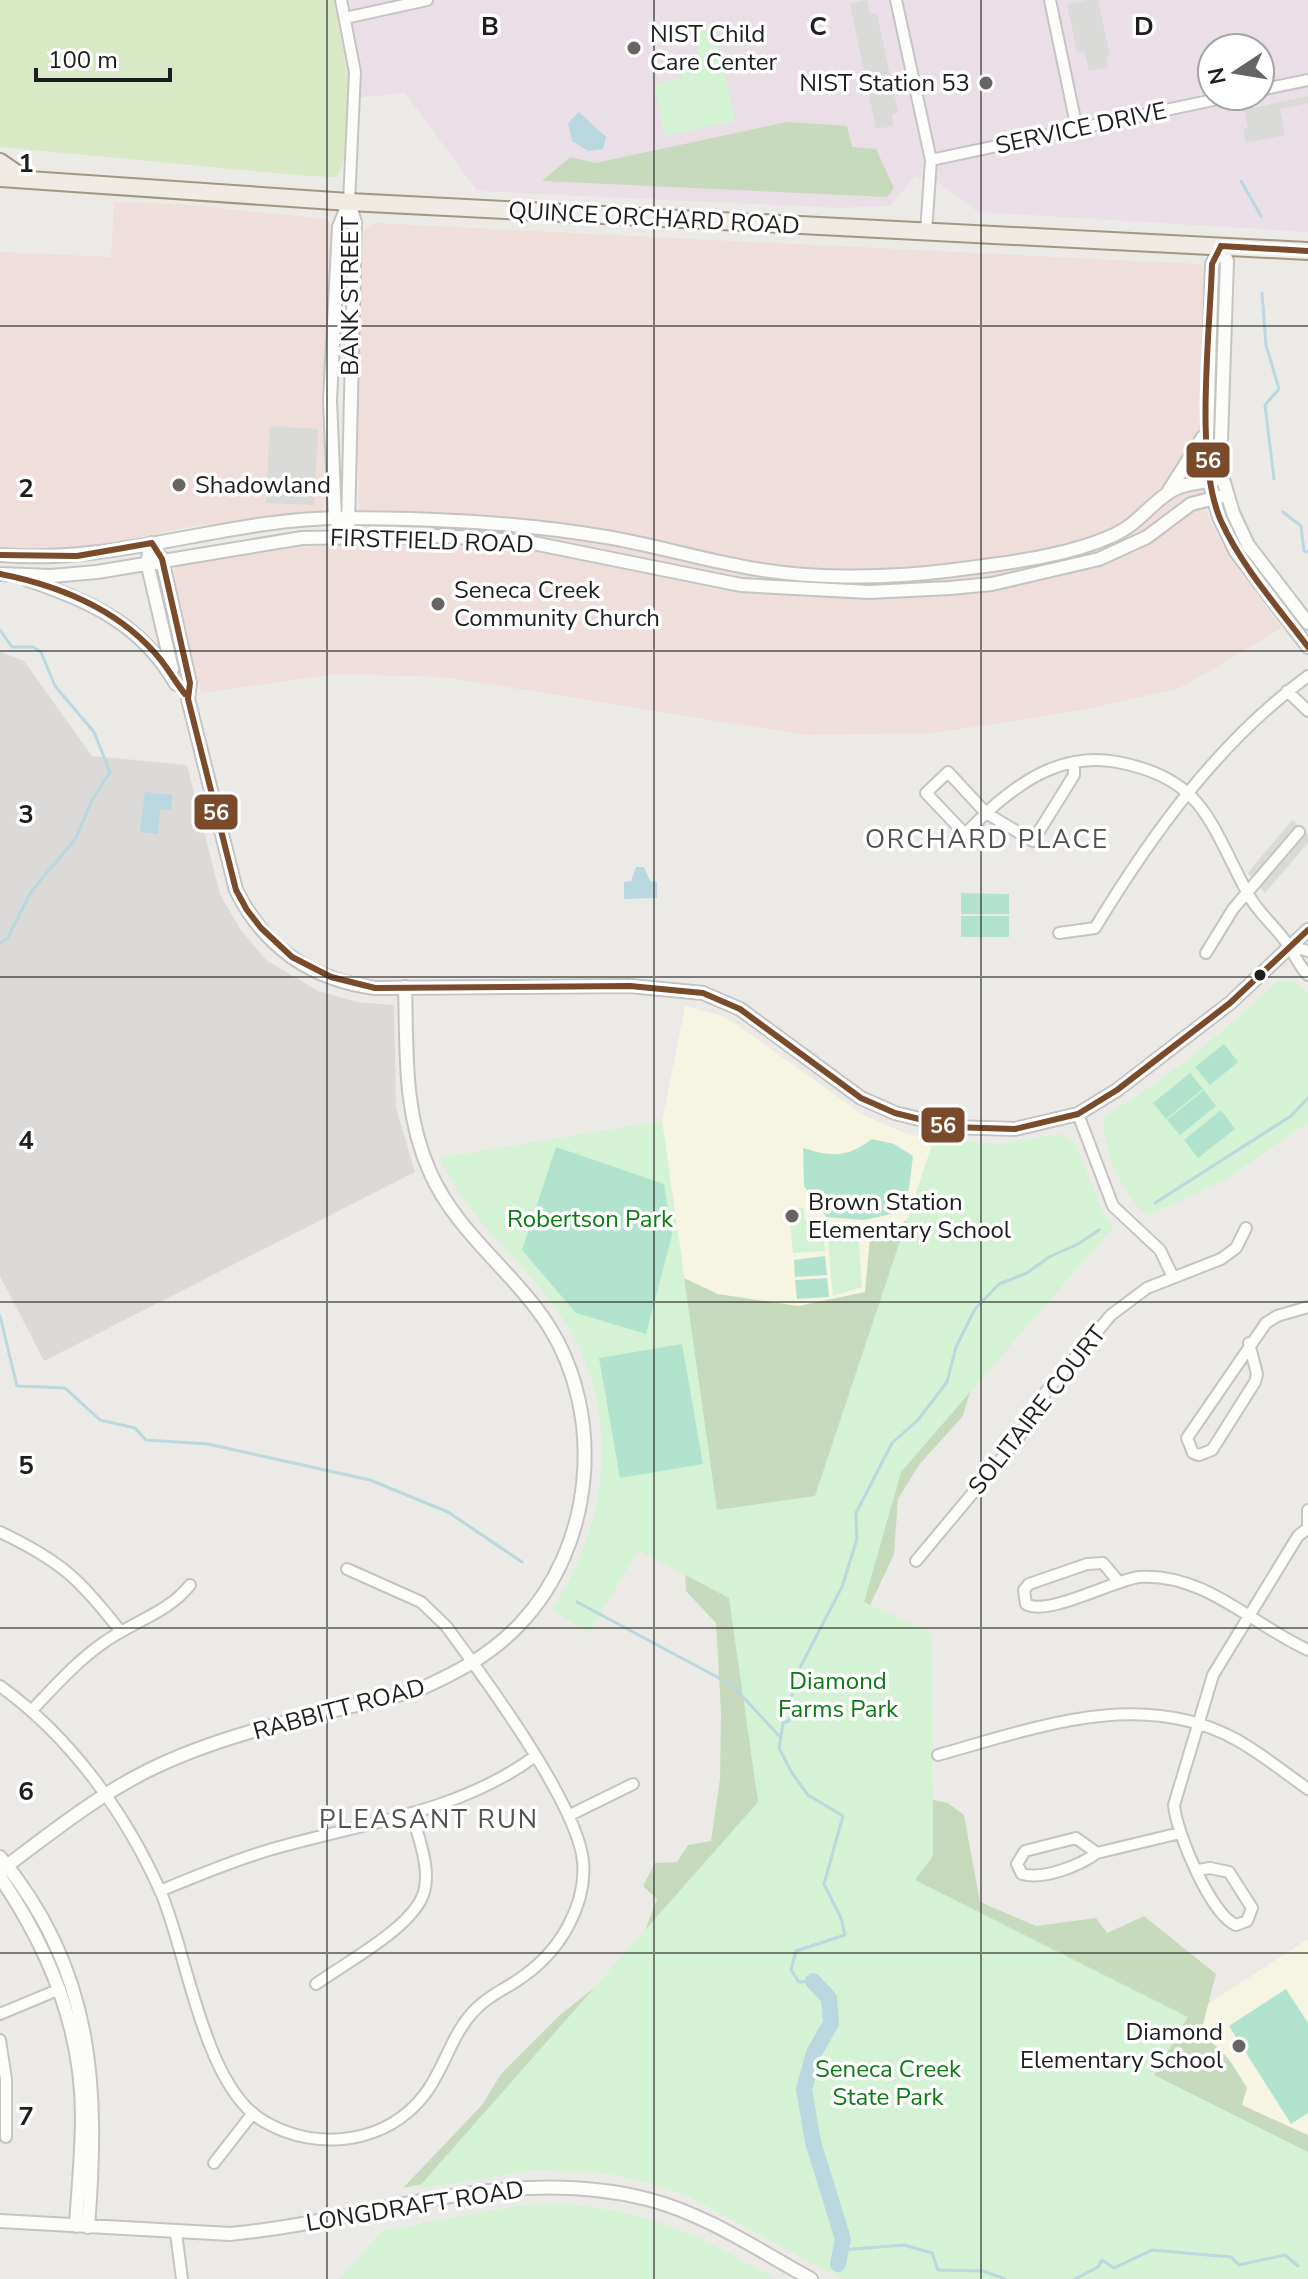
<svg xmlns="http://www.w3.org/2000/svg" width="1308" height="2279" font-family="'Nunito Sans',sans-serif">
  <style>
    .residential { fill: #dbdad8 }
    .commercial { fill: #eededc }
    .industrial { fill: #eadfe6; fill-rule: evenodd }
    .education { fill: #f6f5e2 }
    .religious { fill: #dadad8 }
    .grass { fill: #d9e9c5 }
    .forest { fill: #c7dbbc }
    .park { fill: #d4f2d4 }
    .pitch { fill: #b2e3ce }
    .water { fill: #bad8df }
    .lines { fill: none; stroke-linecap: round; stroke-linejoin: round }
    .stream { stroke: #bad8df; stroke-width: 3 }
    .river { stroke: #bad8df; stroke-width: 16 }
    .minor-casing { stroke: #c5c4c3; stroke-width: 14 }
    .tertiary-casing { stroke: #c5c4c3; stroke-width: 16 }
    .primary-casing { stroke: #a29783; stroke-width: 20 }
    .minor { stroke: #fcfcfb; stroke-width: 10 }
    .tertiary { stroke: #fcfcfb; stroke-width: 12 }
    .primary { stroke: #f0ebe4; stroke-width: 16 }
    .bus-1-casing { stroke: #fff; stroke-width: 12 }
    .bus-1 { stroke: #7a4b2a; stroke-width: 6 }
    .grid { fill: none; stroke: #1e1e1e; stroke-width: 2; stroke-opacity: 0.55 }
    .poi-dot { fill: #666564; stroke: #fff; stroke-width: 3 }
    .bus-dot { fill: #1e1e1e; stroke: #fff; stroke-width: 3 }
    .labels { text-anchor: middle; stroke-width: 7; stroke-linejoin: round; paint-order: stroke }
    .poi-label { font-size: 24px; fill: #1e1e1e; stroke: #fff; text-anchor: start }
    .street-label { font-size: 24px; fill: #1e1e1e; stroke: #fff }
    .park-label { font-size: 24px; fill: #0c7b14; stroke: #fff }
    .neighbourhood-label { font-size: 26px; letter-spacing: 2px; fill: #515151; stroke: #fff }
    .grid-label { font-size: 26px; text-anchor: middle; font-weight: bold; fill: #1e1e1e; stroke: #fff; stroke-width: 7; stroke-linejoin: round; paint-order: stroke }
    .line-badge { stroke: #fff; stroke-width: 3 }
    .badge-label { font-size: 22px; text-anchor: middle; font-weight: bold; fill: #fff }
  </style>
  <rect width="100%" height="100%" fill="#eceae7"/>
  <path class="residential" d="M0 652 24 661 92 756 187 765 220 894 240 929 266 960 318 991 357 1002 394 1005 396 1108 415 1172 44 1361 0 1276Z"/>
  <path class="commercial" d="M114 202 178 204 326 219 332 226 324 377 325 505 321 512 195 526 77 549 0 548V252L111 257Z
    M374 223 1199 264 1205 271 1198 468 1209 519 1233 563 1282 628 1180 688 1083 710 935 733 805 735 444 677 336 674 201 693 173 572 177 564 286 548 360 543 356 402 364 230Z"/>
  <path class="industrial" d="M11 0H1308V232L978 212 936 181 915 176 890 206 840 208 477 191 405 93 356 98ZM1212 48H1260V96H1212Z"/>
  <path class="education" d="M685 1006 722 1016 740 1027 863 1115 907 1134 934 1139 815 1496 714 1483 662 1121Z
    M1308 1939V2152L1154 2075 1188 2017Z"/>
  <path class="religious" d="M867 0 870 14H877L898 112 892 114 893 126 876 129 850 4Z
    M1087 0H1098L1110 56 1106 57 1108 67 1089 71 1084 51 1077 52 1067 4Z
    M1308 96V103L1280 109 1285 135 1246 143 1243 129 1248 128 1244 110Z
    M270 426 318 429 314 505 266 503Z
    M1292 820 1308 834V843L1265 893 1248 873Z"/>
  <path class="grass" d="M0 0H333C346 58 357 114 340 172L337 177 307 176 0 147Z"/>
  <path class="forest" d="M787 122 847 126 852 147 876 149 894 188 887 197 542 181 570 157 595 163Z
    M949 1201 982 1349 963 1416 919 1465 898 1499 894 1554 860 1627 903 1794 948 1803 964 1815 980 1902 1036 1926 1096 1918 1107 1933 1144 1916 1216 1974 1200 2036C1224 2047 1233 2065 1247 2088L1242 2105 1308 2135V2279H855L658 2178 580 2165 514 2167 403 2188 482 2105 501 2074 561 2014 636 1955 657 1899 643 1886 655 1863 677 1862 688 1845 711 1841 720 1779 721 1712 716 1623 686 1591 673 1273 718 1294 798 1306 865 1292 870 1237Z"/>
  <path class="park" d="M715 26 735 121 665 136 654 84 680 78 699 49 695 30Z
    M1278 981 1295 982 1308 993V1122L1230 1177 1148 1216C1125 1199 1098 1143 1105 1115 1169 1080 1225 1030 1278 981Z
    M662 1121 717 1510 815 1496 934 1139 998 1144 1060 1134 1074 1141 1102 1210 1113 1227 901 1472 864 1602 932 1634 933 1856 915 1880 1188 2017 1154 2075 1308 2152V2279H841L684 2194 632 2178 595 2172 534 2170 417 2189 758 1802 729 1598 638 1550 589 1633 552 1610C614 1515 623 1395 551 1302 511 1250 470 1220 439 1158Z
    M804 1208 805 1220 815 1227 822 1226 825 1251 793 1253 789 1209Z
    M858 1228 862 1287 833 1296 827 1231Z
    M559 2204C651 2210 698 2235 775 2279H339L382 2231 517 2206Z"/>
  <path class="pitch" d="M961 893 1009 894V914H961Z
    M961 916H1009V937H961Z
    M1224 1044 1238 1062 1210 1085 1195 1067Z
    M1190 1073 1203 1089 1166 1119 1153 1103Z
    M1204 1090 1216 1106 1180 1135 1167 1120Z
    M1221 1110 1235 1129 1198 1158 1184 1140Z
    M872 1139 894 1144 913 1156 909 1188 897 1213 863 1220 826 1217 804 1186 803 1148C832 1157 847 1158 872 1139Z
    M556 1147 664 1184 672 1235 646 1334 576 1313 522 1250Z
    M825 1256 827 1275 795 1277 794 1260Z
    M827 1278 829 1297 797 1299 795 1280Z
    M682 1344 703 1464 620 1478 599 1358Z
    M1286 1989 1308 2023V2113L1291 2124 1229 2026Z"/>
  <path class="water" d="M579 112 606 137 603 149 588 151 572 141 568 123Z
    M145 792 172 795 171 810 160 809 158 834 140 832Z
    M636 867H644L650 881 657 882V898L624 899V882L631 881Z"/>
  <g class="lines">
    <path class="stream" d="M1241 181 1261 216
      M1262 293 1266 345 1279 389 1265 405 1274 479
      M1283 512 1301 526 1304 551 1308 552
      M0 630 12 647H33L41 652 55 686 94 732 110 772 92 800 76 838 31 892 7 939 0 943
      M1155 1203 1291 1116 1308 1098
      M0 1316 17 1386 65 1388 100 1420 135 1428 146 1440 208 1444 370 1480 448 1512 522 1562
      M577 1602 732 1685 781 1738
      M813 1981 799 1982 791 1970 796 1951 845 1935 841 1918 824 1884 843 1816 808 1795 792 1773 779 1748 783 1723 789 1721 794 1679 842 1587 857 1539 856 1513 892 1443 918 1420 947 1382 956 1347 975 1309 999 1284 1027 1273 1049 1257 1078 1244 1099 1230
      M841 2250 904 2245 932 2253 938 2270 983 2271 1005 2279
      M1075 2279 1098 2267 1102 2260 1114 2268 1152 2250 1231 2257 1239 2265 1285 2255 1298 2266"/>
    <path class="river" d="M813 1981 829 1998 831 2023 814 2053 804 2089 813 2142 843 2239 838 2264"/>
    <g class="minor-casing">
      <path id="minor" d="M341 0 355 72 349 202
        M896 0 931 160 926 232
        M1050 0 1077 129
        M345 18 427 0
        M1260 90 1308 80
        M931 160 1232 96
        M1287 691 1308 711
        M1074 762V775L1033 841 986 813C1023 779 1065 752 1117 762 1204 778 1210 824 1247 892 1257 913 1276 926 1288 945 1296 956 1298 965 1308 975
        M948 772 986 813 965 834 926 793Z
        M1059 933 1095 928C1152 834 1219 741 1308 676
        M1289 946 1308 951
        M1206 953 1233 909 1299 832
        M1078 1114 1113 1206 1160 1250 1173 1277
        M1249 1343 1257 1374 1255 1382 1212 1450 1199 1455 1193 1453 1187 1438 1266 1323 1277 1316 1308 1307
        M1308 1510V1526
        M0 1532C61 1561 80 1579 121 1632
        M916 1561 1017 1440 1040 1399 1111 1315 1147 1288 1221 1259 1236 1248 1246 1228
        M1118 1581 1103 1563 1087 1564 1029 1584 1024 1590 1026 1604C1047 1617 1114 1580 1139 1577 1203 1572 1253 1625 1308 1650
        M0 1686C71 1737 127 1815 162 1895 188 1958 205 2089 265 2122 318 2152 387 2144 425 2094 446 2066 452 2031 478 2007 492 1993 510 1987 525 1975 560 1950 587 1905 583 1861 577 1803 483 1676 446 1626L421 1602 347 1569
        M31 1711C54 1687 76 1662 103 1643 132 1622 168 1613 190 1585
        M938 1755C1035 1728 1141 1687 1237 1740 1262 1754 1285 1773 1308 1789
        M570 1815 633 1784
        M1097 1853 1076 1838 1025 1851 1017 1864 1022 1874C1043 1880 1079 1866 1097 1853L1180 1833
        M1198 1870 1210 1868 1229 1872 1252 1908 1247 1921 1236 1925C1211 1915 1176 1832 1174 1805L1213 1675 1298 1536 1308 1528
        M160 1891C196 1876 232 1861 269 1850 360 1823 456 1814 534 1757
        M316 1984C345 1963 414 1927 424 1892 431 1868 418 1837 412 1813
        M0 2014 60 1989
        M0 2040 6 2079V2137
        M214 2163 253 2113
        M176 2233 182 2279"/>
    </g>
    <g class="tertiary-casing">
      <path id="tertiary" d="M1221 246 1212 264 1206 471 1219 517 1236 552 1308 647
        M1221 246 1227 261 1220 469 1233 513 1248 545 1308 623
        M1168 492 1203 437
        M338 523 335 518 330 400 339 227 349 202
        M348 526 355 223 349 202
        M152 543 162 559 190 683 188 699 236 890C264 947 312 980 375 988L630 986 703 993 740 1009 861 1098 895 1113 951 1127 1015 1129 1078 1114 1117 1090 1230 1003 1308 930
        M149 554 147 562 172 669
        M0 555C116 565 227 518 343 518 432 518 518 522 606 537 649 544 692 557 735 565 804 580 884 579 954 570 1006 563 1066 557 1114 535 1136 525 1149 506 1168 493 1183 482 1205 483 1222 478
        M0 574 51 576 97 572 302 538 442 536 528 542 741 585 869 592 950 588 992 584 1099 559 1147 537 1191 504 1227 495
        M28 580C91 601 142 625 176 684
        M0 1857C94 1970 99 2087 88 2227
        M0 1871C47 1836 95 1797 147 1771 231 1729 329 1713 418 1690 456 1673 491 1655 520 1624 594 1546 606 1416 548 1325 513 1271 456 1232 430 1172 403 1113 407 1050 405 987
        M0 1877C49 1949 82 2028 82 2116 82 2153 78 2190 76 2226
        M0 2221 230 2234C368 2221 508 2163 647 2199 706 2214 758 2250 811 2279"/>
    </g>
    <g class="primary-casing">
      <path id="primary" d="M0 162 23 178
        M0 178 349 202 1308 251"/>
    </g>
    <use href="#minor" class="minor"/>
    <use href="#tertiary" class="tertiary"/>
    <use href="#primary" class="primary"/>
    <g class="bus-1-casing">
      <path id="bus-1" d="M1221 246 1212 264C1210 333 1194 461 1221 521 1242 567 1277 606 1308 647
        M1221 246 1308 251
        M0 555 77 556 152 543 162 559 190 683 188 699 236 890 247 910 261 928 292 957 331 977 375 988 630 986 703 993 740 1009 861 1098 895 1113 951 1127 1015 1129 1078 1114 1117 1090 1230 1003 1308 930
        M0 574C61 586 120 610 160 659 169 670 176 683 185 694"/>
    </g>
    <use href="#bus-1" class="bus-1"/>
  </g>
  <path class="grid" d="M327 0V2279M654 0V2279M981 0V2279M0 326H1308M0 651H1308M0 977H1308M0 1302H1308M0 1628H1308M0 1953H1308"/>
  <g class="poi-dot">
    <circle cx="634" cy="48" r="8"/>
    <circle cx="986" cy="83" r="8"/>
    <circle cx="179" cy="485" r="8"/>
    <circle cx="438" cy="604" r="8"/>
    <circle cx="792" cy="1216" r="8"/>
    <circle cx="1239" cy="2046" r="8"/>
  </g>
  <circle class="bus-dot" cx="1260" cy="975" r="7"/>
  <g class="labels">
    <g class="poi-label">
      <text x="650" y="42">NIST Child<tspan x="650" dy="28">Care Center</tspan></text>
      <text x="970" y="91" text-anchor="end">NIST Station 53</text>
      <text x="195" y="493">Shadowland</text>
      <text x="454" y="598">Seneca Creek<tspan x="454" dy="28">Community Church</tspan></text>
      <text x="808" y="1210">Brown Station<tspan x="808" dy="28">Elementary School</tspan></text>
      <text x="1223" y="2040" text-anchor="end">Diamond<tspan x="1223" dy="28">Elementary School</tspan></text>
    </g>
    <g class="street-label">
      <text transform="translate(1081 128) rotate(-12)" y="8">SERVICE DRIVE</text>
      <text transform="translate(654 218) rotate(3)" y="8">QUINCE ORCHARD ROAD</text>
      <text transform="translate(350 296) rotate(-90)" y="8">BANK STREET</text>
      <text transform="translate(432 541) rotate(2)" y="8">FIRSTFIELD ROAD</text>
      <text transform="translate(1037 1410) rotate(-52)" y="8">SOLITAIRE COURT</text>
      <text transform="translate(339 1709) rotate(-15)" y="8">RABBITT ROAD</text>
      <text transform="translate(415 2206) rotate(-9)" y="8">LONGDRAFT ROAD</text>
    </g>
    <g class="park-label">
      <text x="590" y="1227">Robertson Park</text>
      <text x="838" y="1689">Diamond<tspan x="838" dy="28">Farms Park</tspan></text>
      <text x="888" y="2077">Seneca Creek<tspan x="888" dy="28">State Park</tspan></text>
    </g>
    <g class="neighbourhood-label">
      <text x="987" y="848">ORCHARD PLACE</text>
      <text x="429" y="1828">PLEASANT RUN</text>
    </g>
  </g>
  <g class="grid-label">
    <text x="490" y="35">B</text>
    <text x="818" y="35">C</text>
    <text x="1144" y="35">D</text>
    <text x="26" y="172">1</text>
    <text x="26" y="497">2</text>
    <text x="26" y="823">3</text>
    <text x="26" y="1149">4</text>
    <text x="26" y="1474">5</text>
    <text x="26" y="1800">6</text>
    <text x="26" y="2125">7</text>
  </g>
  <g class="line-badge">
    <rect x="1185" y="441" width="46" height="38" rx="8" fill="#7a4b2a"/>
    <rect x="193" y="793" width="46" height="38" rx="8" fill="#7a4b2a"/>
    <rect x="920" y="1106" width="46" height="38" rx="8" fill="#7a4b2a"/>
  </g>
  <g class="badge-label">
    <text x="1208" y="468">56</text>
    <text x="216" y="820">56</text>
    <text x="943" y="1133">56</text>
  </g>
  <g transform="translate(1236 72) rotate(258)"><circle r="38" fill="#ffffff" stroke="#a5a5a5" stroke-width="2"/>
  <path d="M0-6L14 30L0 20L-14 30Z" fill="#666564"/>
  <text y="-12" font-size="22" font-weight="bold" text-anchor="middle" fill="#1e1e1e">N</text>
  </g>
  <path d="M36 68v12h134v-12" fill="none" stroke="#1e1e1e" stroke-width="4"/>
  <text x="48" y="68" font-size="24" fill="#1e1e1e" stroke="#ffffff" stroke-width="6" paint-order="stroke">100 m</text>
</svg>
